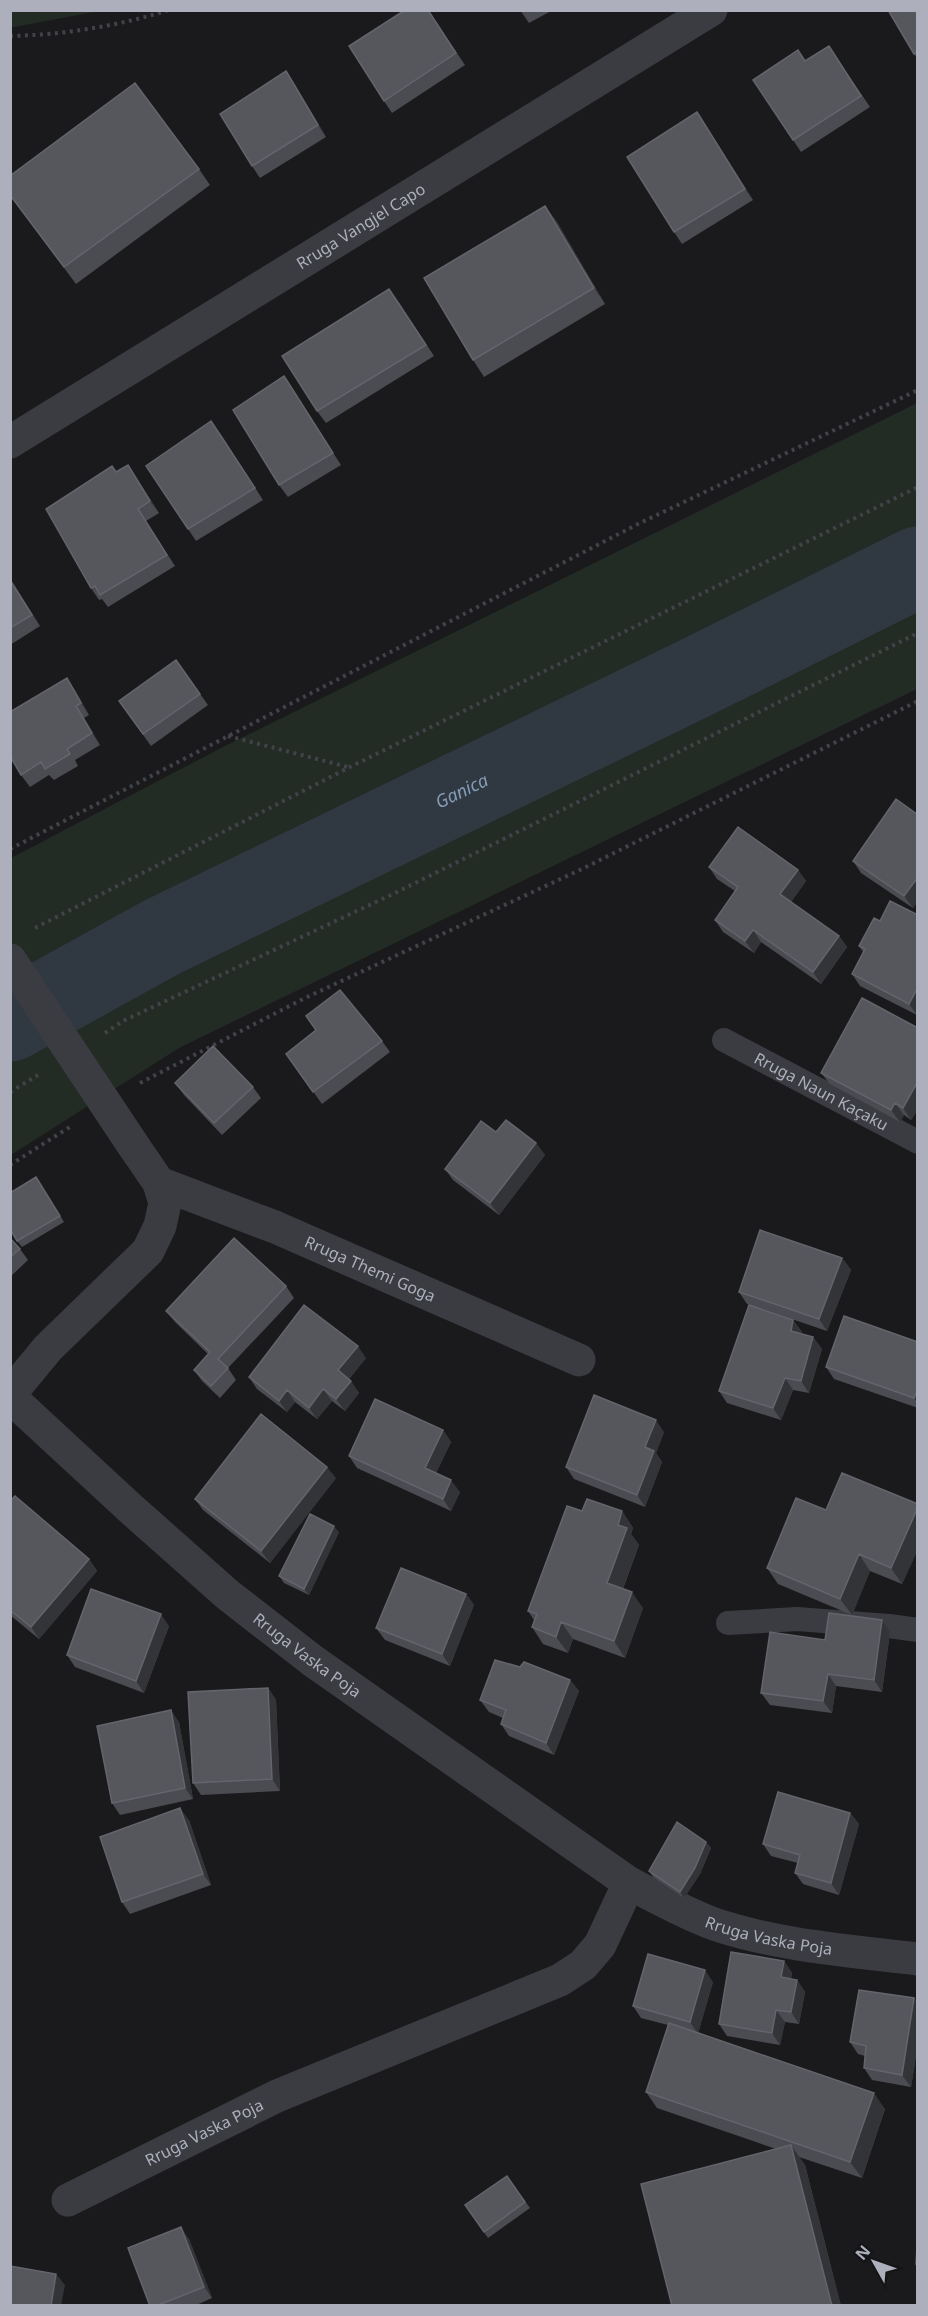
<svg xmlns="http://www.w3.org/2000/svg" width="928" height="2316" font-family="'Noto Sans',sans-serif">
  <style>
    .green { fill: #222b24 }
    .lines { fill: none; stroke-linecap: round; stroke-linejoin: round }
    .river { stroke: #303841; stroke-width: 81 }
    .path { stroke: #414349; stroke-width: 4; stroke-dasharray: 3 4.5; stroke-linecap: butt }
    .lane { stroke: #3b3c42; stroke-width: 24 }
    .street { stroke: #3b3c42; stroke-width: 33 }
    .street-bridge { stroke: #3b3c42; stroke-width: 33 }
    .wall { fill: #4b4c52 }
    .shaded-wall { fill: #333438 }
    .building { fill: #56575d; stroke: #64656c; stroke-width: 1.5 }
    .labels { text-anchor: middle; stroke-width: 4.5; stroke-linejoin: round; paint-order: stroke }
    .street-label { font-size: 16px; fill: #adb0bc; stroke: #151518 }
    .water-label { font-size: 18px; font-style: italic; fill: #849cb7; stroke: #151518 }
  </style>
  <rect width="100%" height="100%" fill="#1a1a1d"/>
  <path class="green" d="M11 10H99V11L15 27H11Z
    M917 403V689L179 1048 11 1155V858L221 748Z"/>
  <g class="lines">
    <path class="river" id="s1" d="M10 1021 162 937 689 681 918 567"/>
    <path class="path" d="M10 36C63 35 118 26 169 10
      M228 736 348 767
      M10 849 638 524 918 390
      M35 928 350 767 918 487
      M105 1033 123 1021 395 893 918 633
      M140 1083 305 998 582 869 918 701
      M10 1092 38 1075
      M10 1165 73 1125"/>
    <g class="lane">
      <path id="s2" d="M724 1040 918 1142"/>
      <path d="M728 1623 797 1619 889 1626 918 1630"/>
    </g>
    <g class="street">
      <path id="s3" d="M10 442 711 10"/>
      <path id="s4" d="M133 1145 159 1183 275 1227 579 1360"/>
      <path d="M10 1394 48 1348 148 1251 160 1226 165 1203 159 1183"/>
      <path id="s5" d="M10 1397 130 1508 228 1595 313 1661 629 1883C658 1898 686 1914 717 1925 781 1946 851 1951 918 1959"/>
      <path id="s6" d="M68 2200 277 2096 560 1980 583 1965 600 1945 629 1883"/>
    </g>
    <path class="street-bridge" d="M10 960 133 1145"/>
  </g>
  <path class="wall" d="M428 10 465 65 392 113 384 101Z
    M520 10H553L529 23Z
    M918 10V59L914 54Z
    M829 46 870 107 801 152 793 140 805 61Z
    M286 71 294 83 326 137 260 178 252 166Z
    M697 112 753 200 682 244 674 232Z
    M199 169 210 185 76 284 10 195Z
    M545 206 557 222 605 304 484 377 473 360Z
    M398 301 434 356 326 423 317 411Z
    M284 376 341 465 288 497 279 485Z
    M220 433 263 500 196 541 188 529Z
    M116 472 136 477 159 513 146 521 175 566 108 607 102 599 99 600 91 588Z
    M10 578 40 626 10 645Z
    M176 660 208 705 151 746 119 701Z
    M67 678 75 690 89 715 84 718 100 745 75 760 78 766 54 780 49 775 30 787 21 775Z
    M918 815V901L913 908 861 873 853 861Z
    M709 867 798 870 806 881 791 902 839 936 847 947 821 984 761 942 754 953 723 932 715 920 735 891 717 879Z
    M880 921 917 1015 860 986 852 974 863 952 859 946Z
    M918 1028V1109L911 1120 904 1115 900 1122 830 1084 821 1073Z
    M382 1041 390 1052 322 1104 286 1054Z
    M175 1083 253 1087 261 1098 222 1135 184 1095Z
    M536 1143 545 1155 499 1215 453 1180 445 1169Z
    M36 1177 64 1222 22 1247 17 1241Z
    M10 1238 20 1249 28 1260 10 1277Z
    M842 1258 851 1270 827 1331 747 1304 739 1292Z
    M286 1286 294 1298 228 1368 236 1380 220 1398 202 1381 194 1370 208 1354 175 1322 166 1311Z
    M793 1320 802 1332 801 1334 813 1337 822 1349 809 1393 793 1390 781 1420 727 1403 719 1391Z
    M918 1342V1408L834 1379 826 1367Z
    M366 1358 349 1379 359 1393 345 1411 332 1401 317 1419 295 1402 287 1412 257 1389 249 1377Z
    M443 1430 451 1442 436 1473 460 1492 451 1511 357 1468 349 1456Z
    M664 1432 656 1453 662 1462 645 1507 574 1479 566 1467Z
    M336 1478 270 1563 203 1510 195 1499Z
    M10 1501 89 1559 97 1571 39 1639 10 1615Z
    M918 1504V1549L902 1584 870 1571 852 1615 778 1584 767 1568Z
    M582 1511H622L633 1528 631 1534 639 1545 623 1589 643 1608 625 1658 573 1639 568 1653 543 1644 532 1627 534 1620 528 1611Z
    M339 1532 309 1595 284 1583 279 1576Z
    M466 1594 474 1605 450 1666 385 1640 376 1628Z
    M169 1626 144 1693 75 1667 67 1655Z
    M890 1632 882 1692 836 1686 832 1713 770 1705 761 1693 825 1640Z
    M520 1667 570 1680 579 1691 554 1755 509 1736 501 1724 503 1718 489 1712 480 1700Z
    M268 1688 276 1700 280 1791 201 1795 193 1783Z
    M179 1722 193 1799 120 1815 112 1803Z
    M850 1813 859 1824 839 1895 803 1884 795 1873 798 1863 771 1856 763 1844Z
    M189 1820 211 1885 130 1914 122 1902Z
    M706 1842 711 1848 700 1874 684 1898 653 1877 649 1871Z
    M784 1961 792 1973 791 1979 797 1980 805 1992 799 2024 785 2022 780 2045 727 2036 719 2024Z
    M713 1982 698 2033 885 2109 862 2178 799 2157 805 2165 841 2306H672L776 2149 657 2108 646 2092 668 2025 641 2018 633 2006Z
    M914 1998 918 2003V2043L911 2087 872 2080 864 2068 865 2056 858 2054 850 2042Z
    M507 2176 530 2208 488 2238 465 2205Z
    M189 2239 212 2298 194 2306H150Z"/>
  <path class="shaded-wall" d="M286 71 294 83 326 137 318 125Z
    M697 112 705 124 753 200 745 189Z
    M545 206 557 222 605 304 594 288Z
    M284 376 292 388 341 465 333 453Z
    M128 465 136 477 159 513 150 501Z
    M10 578 40 626 10 580Z
    M67 678 75 690 89 715 81 703Z
    M76 706 84 718 100 745 92 733Z
    M798 870 806 881 788 906 780 894Z
    M918 877V901L913 908 904 896Z
    M753 930 761 942 754 953 745 941Z
    M839 936 847 947 821 984 813 972Z
    M918 987 917 1015 909 1004Z
    M918 1081V1109L911 1120 903 1108Z
    M895 1103 904 1115 900 1122 891 1110Z
    M536 1143 545 1155 499 1215 490 1203Z
    M842 1258 851 1270 827 1331 819 1319Z
    M793 1320 802 1332 799 1343 791 1331Z
    M813 1337 822 1349 809 1393 801 1381Z
    M358 1346 366 1358 346 1382 338 1370Z
    M785 1378 793 1390 781 1420 773 1408Z
    M351 1381 359 1393 345 1411 336 1399Z
    M323 1389 332 1401 317 1419 309 1408Z
    M918 1389V1403L914 1398Z
    M287 1390 295 1402 287 1412 279 1401Z
    M656 1420 664 1432 656 1453 662 1462 645 1507 637 1495 645 1447Z
    M443 1430 451 1442 433 1480 425 1468Z
    M327 1467 336 1478 270 1563 261 1551Z
    M451 1480 460 1492 451 1511 443 1499Z
    M918 1507V1549L902 1584 891 1568Z
    M622 1511 633 1528 631 1534 639 1545 619 1599 607 1583 618 1525Z
    M334 1526 339 1532 309 1595 304 1589Z
    M859 1554 870 1571 852 1615 840 1599Z
    M89 1559 97 1571 39 1639 31 1627Z
    M632 1592 643 1608 625 1658 614 1641Z
    M466 1594 474 1605 450 1666 442 1654Z
    M161 1614 169 1626 144 1693 136 1681Z
    M882 1620 890 1632 882 1692 874 1680Z
    M561 1622 573 1639 568 1653 556 1637Z
    M828 1674 836 1686 832 1713 823 1701Z
    M570 1680 579 1691 554 1755 546 1743Z
    M268 1688 276 1700 280 1791 272 1779Z
    M171 1710 179 1722 193 1799 185 1788Z
    M180 1808 189 1820 211 1885 203 1874Z
    M850 1813 859 1824 839 1895 831 1883Z
    M706 1842 711 1848 700 1874 684 1898 680 1892Z
    M784 1961 792 1973 789 1989 781 1977Z
    M705 1970 713 1982 698 2034 690 2022Z
    M797 1980 805 1992 799 2024 791 2012Z
    M914 1998 918 2003V2043L911 2087 902 2075Z
    M776 2010 785 2022 780 2045 772 2033Z
    M874 2093 885 2109 862 2178 850 2162Z
    M791 2145 805 2165 841 2306H832Z
    M181 2227 189 2239 212 2298 204 2287Z
    M56 2274 65 2285 61 2306H51Z"/>
  <path class="building" d="M405 10H428L456 53 384 101 349 46Z
    M888 10H918V52L914 54Z
    M829 46 861 96 793 140 753 80 798 50 805 61Z
    M286 71 318 125 252 166 220 114Z
    M135 83 199 169 64 267 10 195V176Z
    M697 112 745 189 674 232 627 157Z
    M545 206 594 288 473 360 424 278Z
    M389 289 426 345 317 411 282 356Z
    M284 376 333 453 279 485 233 410Z
    M211 421 255 488 188 529 146 466Z
    M128 465 150 501 138 509 167 555 100 595 95 586 91 588 46 509 112 466 116 472Z
    M10 580 32 615 10 628Z
    M176 660 200 694 143 734 119 701Z
    M67 678 81 703 76 706 92 733 67 749 70 754 45 769 41 762 21 775 10 756V712Z
    M896 799 918 815V877L904 896 853 861Z
    M738 827 798 870 780 894 839 936 813 972 753 930 745 941 715 920 738 887 709 867Z
    M890 901 918 915V987L909 1004 852 974 865 949 859 946 874 918 880 921Z
    M340 990 382 1041 313 1092 286 1054 316 1030 306 1016Z
    M862 998 918 1028V1081L903 1108 895 1103 891 1110 821 1073Z
    M213 1046 253 1087 214 1123 175 1083Z
    M506 1120 536 1143 490 1203 445 1169 481 1121 496 1132Z
    M36 1177 60 1216 17 1241 10 1229V1193Z
    M760 1230 842 1258 819 1319 739 1292Z
    M10 1238 20 1249 10 1257Z
    M234 1238 286 1286 218 1359 228 1368 211 1386 194 1370 210 1352 166 1311Z
    M304 1305 358 1346 338 1370 351 1381 336 1399 323 1389 309 1408 287 1390 279 1401 249 1377Z
    M749 1305 793 1320 791 1331 813 1337 801 1381 785 1378 773 1408 719 1391Z
    M844 1316 918 1342V1389L914 1398 826 1367Z
    M594 1395 656 1420 645 1447 654 1451 637 1495 566 1467Z
    M375 1399 443 1430 425 1468 451 1480 443 1499 349 1456Z
    M261 1414 327 1467 261 1551 195 1499Z
    M842 1473 918 1504V1507L891 1568 859 1554 840 1599 767 1568 796 1498 826 1510Z
    M15 1496 89 1559 31 1627 10 1610V1501Z
    M587 1499 622 1511 618 1525 627 1528 607 1583 632 1592 614 1641 561 1622 556 1637 532 1627 537 1614 528 1611 567 1506 582 1511Z
    M310 1514 334 1526 304 1589 279 1576Z
    M401 1568 466 1594 442 1654 376 1628Z
    M91 1589 161 1614 136 1681 67 1655Z
    M829 1613 882 1620 874 1680 828 1674 823 1701 761 1693 770 1632 825 1640Z
    M495 1660 520 1667 524 1662 570 1680 546 1743 501 1724 506 1710 480 1700Z
    M268 1688 272 1779 193 1783 188 1692Z
    M171 1710 185 1788 112 1803 97 1726Z
    M778 1792 850 1813 831 1883 795 1873 800 1855 763 1844Z
    M180 1808 203 1874 122 1902 100 1837Z
    M677 1822 706 1842 695 1868 680 1892 649 1871Z
    M731 1952 784 1961 781 1977 797 1980 791 2012 776 2010 772 2033 719 2024Z
    M648 1954 705 1970 690 2022 633 2006Z
    M859 1990 914 1998 902 2075 864 2068 866 2046 850 2042Z
    M669 2023 874 2093 850 2162 646 2092Z
    M791 2145 832 2306H672L641 2184Z
    M507 2176 525 2202 484 2232 465 2205Z
    M181 2227 204 2287 156 2306H150L128 2248Z
    M918 2231V2264H916Z
    M10 2266 56 2274 51 2306H10Z"/>
  <g class="labels">
    <g class="street-label">
      <text dy="6" stroke="none"><textPath href="#s3" startOffset="412">Rruga Vangjel Capo</textPath></text>
      <text dy="6" stroke="none"><textPath href="#s2" startOffset="110">Rruga Naun Kaçaku</textPath></text>
      <text dy="6" stroke="none"><textPath href="#s4" startOffset="274">Rruga Themi Goga</textPath></text>
      <text dy="6" stroke="none"><textPath href="#s5" startOffset="394">Rruga Vaska Poja</textPath></text>
      <text dy="6" stroke="none"><textPath href="#s5" startOffset="939">Rruga Vaska Poja</textPath></text>
      <text dy="6" stroke="none"><textPath href="#s6" startOffset="152">Rruga Vaska Poja</textPath></text>
    </g>
    <g class="water-label">
      <text dy="6" stroke="none"><textPath href="#s1" startOffset="507">Ganica</textPath></text>
    </g>
  </g>
  <rect width="928" height="2316" fill="none" stroke="#adb0bc" stroke-width="24"/>
  <g transform="translate(874 2262) rotate(310)" stroke="#151518" stroke-width="4.5" paint-order="stroke">
  <path d="M0-4.5L10 22L0 15L-10 22Z" fill="#adb0bc"/>
  <text y="-9" font-size="16" font-weight="bold" text-anchor="middle" fill="#adb0bc">N</text>
  </g>
</svg>
